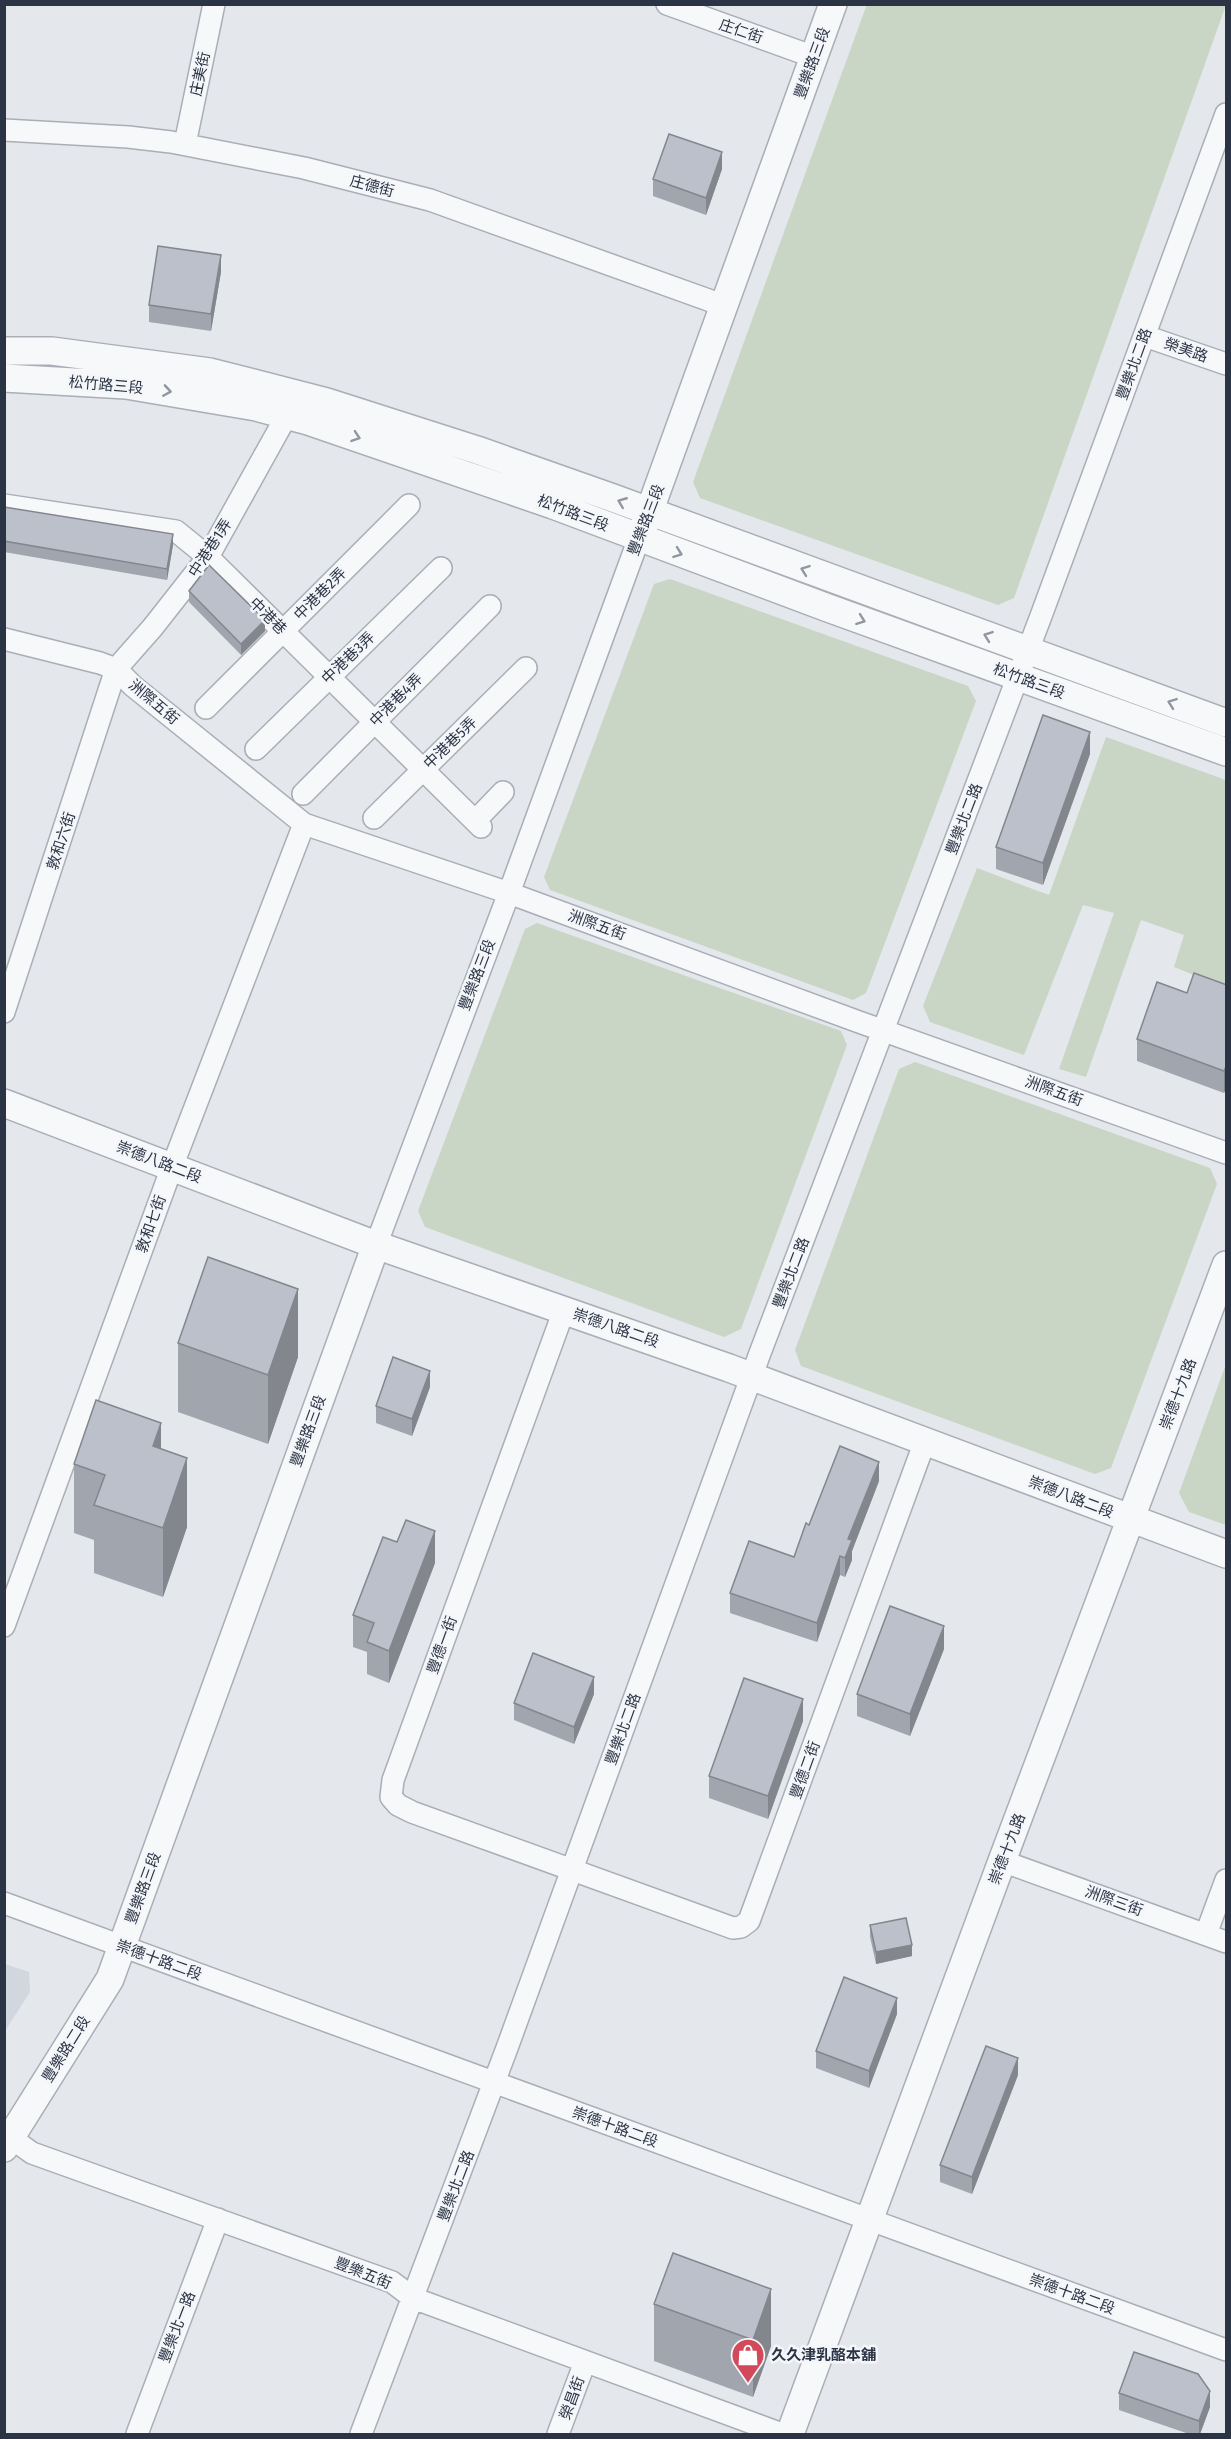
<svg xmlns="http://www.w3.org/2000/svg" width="1231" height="2439" font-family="'Fira Sans Condensed','Noto Sans TC',sans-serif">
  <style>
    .built { fill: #d2d6de }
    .green { fill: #c9d6c5 }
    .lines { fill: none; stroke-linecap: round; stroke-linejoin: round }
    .minor-casing { stroke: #a9aeb7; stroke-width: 24 }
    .tertiary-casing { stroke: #a9aeb7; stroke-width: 30 }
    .minor { stroke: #f7f8fa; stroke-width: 21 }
    .tertiary { stroke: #f7f8fa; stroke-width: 27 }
    .wall { fill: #a1a5ae }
    .shaded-wall { fill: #83868d }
    .building { fill: #bbc0ca; stroke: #83868d; stroke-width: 1.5 }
    .oneway { stroke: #9196a0 }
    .labels { text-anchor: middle; stroke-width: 5; stroke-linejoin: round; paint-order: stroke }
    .street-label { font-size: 15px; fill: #2b3445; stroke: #f4f6f9 }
    .poi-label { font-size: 15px; font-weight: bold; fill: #2b3445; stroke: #f4f6f9; text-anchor: start }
  </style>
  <rect width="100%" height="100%" fill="#e4e7ec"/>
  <path class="built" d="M5 1964 29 1972 30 1992 5 2031Z"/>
  <path class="green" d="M867 4 1226 5 1014 598 998 605 700 498 693 482Z
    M670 579 968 686 976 701 866 993 853 1000 550 890 544 877 654 584Z
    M1106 737 1226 780V988L1174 967 1184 935 1141 920 1086 1077 1059 1069 1114 913 1083 905 1024 1055 930 1022 923 1006 977 868 1049 895Z
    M537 923 841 1031 847 1045 741 1329 724 1337 425 1227 418 1211 525 929Z
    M915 1062 1210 1168 1217 1184 1111 1468 1095 1474 801 1366 795 1350 899 1069Z
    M1226 1364V1525L1189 1512 1179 1493Z"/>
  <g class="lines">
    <g class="minor-casing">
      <path id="minor" d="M667 4 814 57
        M4 130 128 137 171 142 304 168 430 200 725 306
        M185 144 214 4
        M1145 336 1226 364
        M4 505 176 531 208 557 481 827
        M4 639 100 663 116 669 133 686 304 824 509 893 859 1022 1226 1153
        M206 708 409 505
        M256 749 441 568
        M303 794 490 606
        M374 818 526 668
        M475 821 503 792
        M4 1012 116 669 153 627 208 557 287 415
        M376 1245 509 893 639 538
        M564 1310 393 1780 391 1797 398 1805 412 1812 733 1928 741 1927 749 1921 925 1441
        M4 1626 172 1167 304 824
        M1002 1861 1226 1942
        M4 1903 1226 2350
        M1206 1934 1226 1880
        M11 2138 32 2153 392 2282 413 2298 782 2434
        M137 2434 218 2219
        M361 2434 507 2048 760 1353 1041 616 1226 114
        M558 2434 585 2362"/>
    </g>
    <g class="tertiary-casing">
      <path id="tertiary" d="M4 351H52L210 372 327 402 477 450 613 498 1226 723
        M4 378 126 385 256 407 308 421 553 505 828 608 1226 752
        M643 529 833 4
        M4 1103 376 1245 729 1368 1226 1554
        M4 2148 110 1979 376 1245
        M790 2434 1002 1861 1226 1265"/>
    </g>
    <use href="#minor" class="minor"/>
    <use href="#tertiary" class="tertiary"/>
  </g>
  <path class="wall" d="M722 169 706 215 653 196V179Z
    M221 272 211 331 149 322V305Z
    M4 507 173 545 167 580 4 552Z
    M189 591 265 631 241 655 189 602Z
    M1090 754 1043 885 996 869V847Z
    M1227 985V1086L1224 1093 1137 1061V1039L1187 993Z
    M178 1343 298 1357 268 1444 178 1412Z
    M430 1387 412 1436 376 1423V1406Z
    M161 1449 187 1527 163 1597 94 1573V1540L74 1533V1464Z
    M879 1481 852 1551V1560L845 1577 840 1575 817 1642 730 1613V1593L794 1557 809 1525Z
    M435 1563 389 1683 367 1674V1652L353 1647V1615Z
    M944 1649 910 1736 857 1716V1694Z
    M594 1694 574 1744 514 1720V1703Z
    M803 1721 768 1819 709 1798V1776Z
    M870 1925 912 1956 876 1964 870 1937Z
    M897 2014 869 2088 816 2068V2051Z
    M1018 2075 972 2194 940 2182V2165Z
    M654 2304 771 2346 753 2397 654 2361Z
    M1119 2393 1210 2407 1200 2434H1189L1119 2410Z"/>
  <path class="shaded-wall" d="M722 152V169L706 215V198Z
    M221 255V272L211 331V314Z
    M173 534V545L167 580V569Z
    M265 620V631L241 655V644Z
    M1090 732V754L1043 885V863Z
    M1227 1064V1086L1224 1093V1071Z
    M298 1289V1357L268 1444V1375Z
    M430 1371V1387L412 1436V1419Z
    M161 1423V1491L153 1446Z
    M187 1458V1527L163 1597V1528Z
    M879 1462V1481L852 1551V1560L845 1577V1558L848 1539Z
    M435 1531V1563L389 1683V1651Z
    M840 1556V1575L817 1642V1623Z
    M944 1626V1649L910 1736V1714Z
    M594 1677V1694L574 1744V1727Z
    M803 1699V1721L768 1819V1796Z
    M912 1945V1956L876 1964V1952Z
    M897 1998V2014L869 2088V2071Z
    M1018 2058V2075L972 2194V2177Z
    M771 2289V2346L753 2397V2340Z
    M1210 2391V2407L1200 2434H1199V2421Z"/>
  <path class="building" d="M669 134 722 152 706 198 653 179Z
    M158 246 221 255 211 314 149 305Z
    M4 507 173 534 167 569 4 541Z
    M209 565 265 620 241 644 189 591Z
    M1043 715 1090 732 1043 863 996 847Z
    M1194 973 1227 985V1064L1224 1071 1137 1039 1157 982 1187 993Z
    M208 1257 298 1289 268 1375 178 1343Z
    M393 1357 430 1371 412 1419 376 1406Z
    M96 1400 161 1423 153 1446 187 1458 163 1528 94 1505 105 1475 74 1464Z
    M840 1446 879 1462 848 1539 852 1540 845 1558 840 1556 817 1623 730 1593 749 1541 794 1557 806 1523 809 1525Z
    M406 1520 435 1531 389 1651 367 1642 374 1623 353 1615 383 1537 397 1542Z
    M890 1606 944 1626 910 1714 857 1694Z
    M533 1653 594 1677 574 1727 514 1703Z
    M744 1678 803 1699 768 1796 709 1776Z
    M906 1918 912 1945 876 1952 870 1925Z
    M844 1977 897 1998 869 2071 816 2051Z
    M986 2046 1018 2058 972 2177 940 2165Z
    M673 2253 771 2289 753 2340 654 2304Z
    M1134 2352 1198 2374 1210 2391 1199 2421 1119 2393Z"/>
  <defs><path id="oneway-chevron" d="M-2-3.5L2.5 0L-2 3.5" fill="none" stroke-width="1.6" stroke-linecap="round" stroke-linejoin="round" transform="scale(1.5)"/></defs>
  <g class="oneway">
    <use href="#oneway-chevron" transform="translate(167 391) rotate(9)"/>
    <use href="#oneway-chevron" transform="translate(356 437) rotate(19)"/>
    <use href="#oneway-chevron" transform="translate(622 502) rotate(-158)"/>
    <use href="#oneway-chevron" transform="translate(678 553) rotate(20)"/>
    <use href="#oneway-chevron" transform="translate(805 570) rotate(-160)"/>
    <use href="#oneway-chevron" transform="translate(861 620) rotate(20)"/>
    <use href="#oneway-chevron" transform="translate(988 636) rotate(-160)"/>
    <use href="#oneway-chevron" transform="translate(1172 703) rotate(-160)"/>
  </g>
  <defs>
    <g id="shop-pin" transform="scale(1.725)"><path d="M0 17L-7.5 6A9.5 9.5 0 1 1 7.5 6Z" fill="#d1495b" stroke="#f4f6f9"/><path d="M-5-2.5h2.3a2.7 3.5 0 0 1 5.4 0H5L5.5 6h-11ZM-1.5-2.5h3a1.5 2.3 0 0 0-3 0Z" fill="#fff"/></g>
  </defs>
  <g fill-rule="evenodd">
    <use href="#shop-pin" x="748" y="2355"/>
  </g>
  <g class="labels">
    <g class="street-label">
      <text transform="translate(741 31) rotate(19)" y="5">庄仁街</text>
      <text transform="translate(812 63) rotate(-70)" y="5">豐樂路三段</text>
      <text transform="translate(200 74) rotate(-78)" y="5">庄美街</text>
      <text transform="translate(372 186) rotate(15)" y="5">庄德街</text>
      <text transform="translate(1186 350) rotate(19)" y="5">榮美路</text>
      <text transform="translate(1134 364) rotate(-70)" y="5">豐樂北二路</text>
      <text transform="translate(106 385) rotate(5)" y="5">松竹路三段</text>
      <text transform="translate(573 513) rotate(21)" y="5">松竹路三段</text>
      <text transform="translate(646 520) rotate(-69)" y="5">豐樂路三段</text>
      <text transform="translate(210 548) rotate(-57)" y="5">中港巷1弄</text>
      <text transform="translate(320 594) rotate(-45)" y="5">中港巷2弄</text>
      <text transform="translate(268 616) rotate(45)" y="5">中港巷</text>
      <text transform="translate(348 658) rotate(-44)" y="5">中港巷3弄</text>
      <text transform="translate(1029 681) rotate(20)" y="5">松竹路三段</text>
      <text transform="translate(396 700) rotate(-45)" y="5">中港巷4弄</text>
      <text transform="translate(154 702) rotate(40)" y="5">洲際五街</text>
      <text transform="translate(450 743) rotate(-44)" y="5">中港巷5弄</text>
      <text transform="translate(964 819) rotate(-69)" y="5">豐樂北二路</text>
      <text transform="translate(61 841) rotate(-72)" y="5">敦和六街</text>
      <text transform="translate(597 925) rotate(20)" y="5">洲際五街</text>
      <text transform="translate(477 975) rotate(-69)" y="5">豐樂路三段</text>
      <text transform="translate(1054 1091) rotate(20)" y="5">洲際五街</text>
      <text transform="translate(159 1162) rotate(21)" y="5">崇德八路二段</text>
      <text transform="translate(151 1224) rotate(-70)" y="5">敦和七街</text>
      <text transform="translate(791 1273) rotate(-69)" y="5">豐樂北二路</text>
      <text transform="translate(616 1328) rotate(19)" y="5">崇德八路二段</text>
      <text transform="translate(1178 1394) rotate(-69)" y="5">崇德十九路</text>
      <text transform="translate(308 1431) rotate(-70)" y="5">豐樂路三段</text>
      <text transform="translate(1071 1497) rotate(21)" y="5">崇德八路二段</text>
      <text transform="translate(442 1645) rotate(-70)" y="5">豐德一街</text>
      <text transform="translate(623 1729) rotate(-70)" y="5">豐樂北二路</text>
      <text transform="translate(805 1770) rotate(-70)" y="5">豐德二街</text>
      <text transform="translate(1007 1849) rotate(-69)" y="5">崇德十九路</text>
      <text transform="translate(143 1888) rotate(-70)" y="5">豐樂路三段</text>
      <text transform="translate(1114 1901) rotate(20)" y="5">洲際三街</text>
      <text transform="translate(159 1960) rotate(20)" y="5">崇德十路二段</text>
      <text transform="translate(66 2049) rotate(-58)" y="5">豐樂路二段</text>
      <text transform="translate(615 2127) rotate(20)" y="5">崇德十路二段</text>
      <text transform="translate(456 2186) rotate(-69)" y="5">豐樂北二路</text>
      <text transform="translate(363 2273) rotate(22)" y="5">豐樂五街</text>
      <text transform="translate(1072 2294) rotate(20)" y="5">崇德十路二段</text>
      <text transform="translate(177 2327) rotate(-69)" y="5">豐樂北一路</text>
      <text transform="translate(572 2398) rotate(-70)" y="5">榮昌街</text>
    </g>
    <g class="poi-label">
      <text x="771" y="2360">久久津乳酪本舖</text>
    </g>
  </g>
  <rect width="1231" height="2439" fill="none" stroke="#2b3445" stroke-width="12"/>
</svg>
